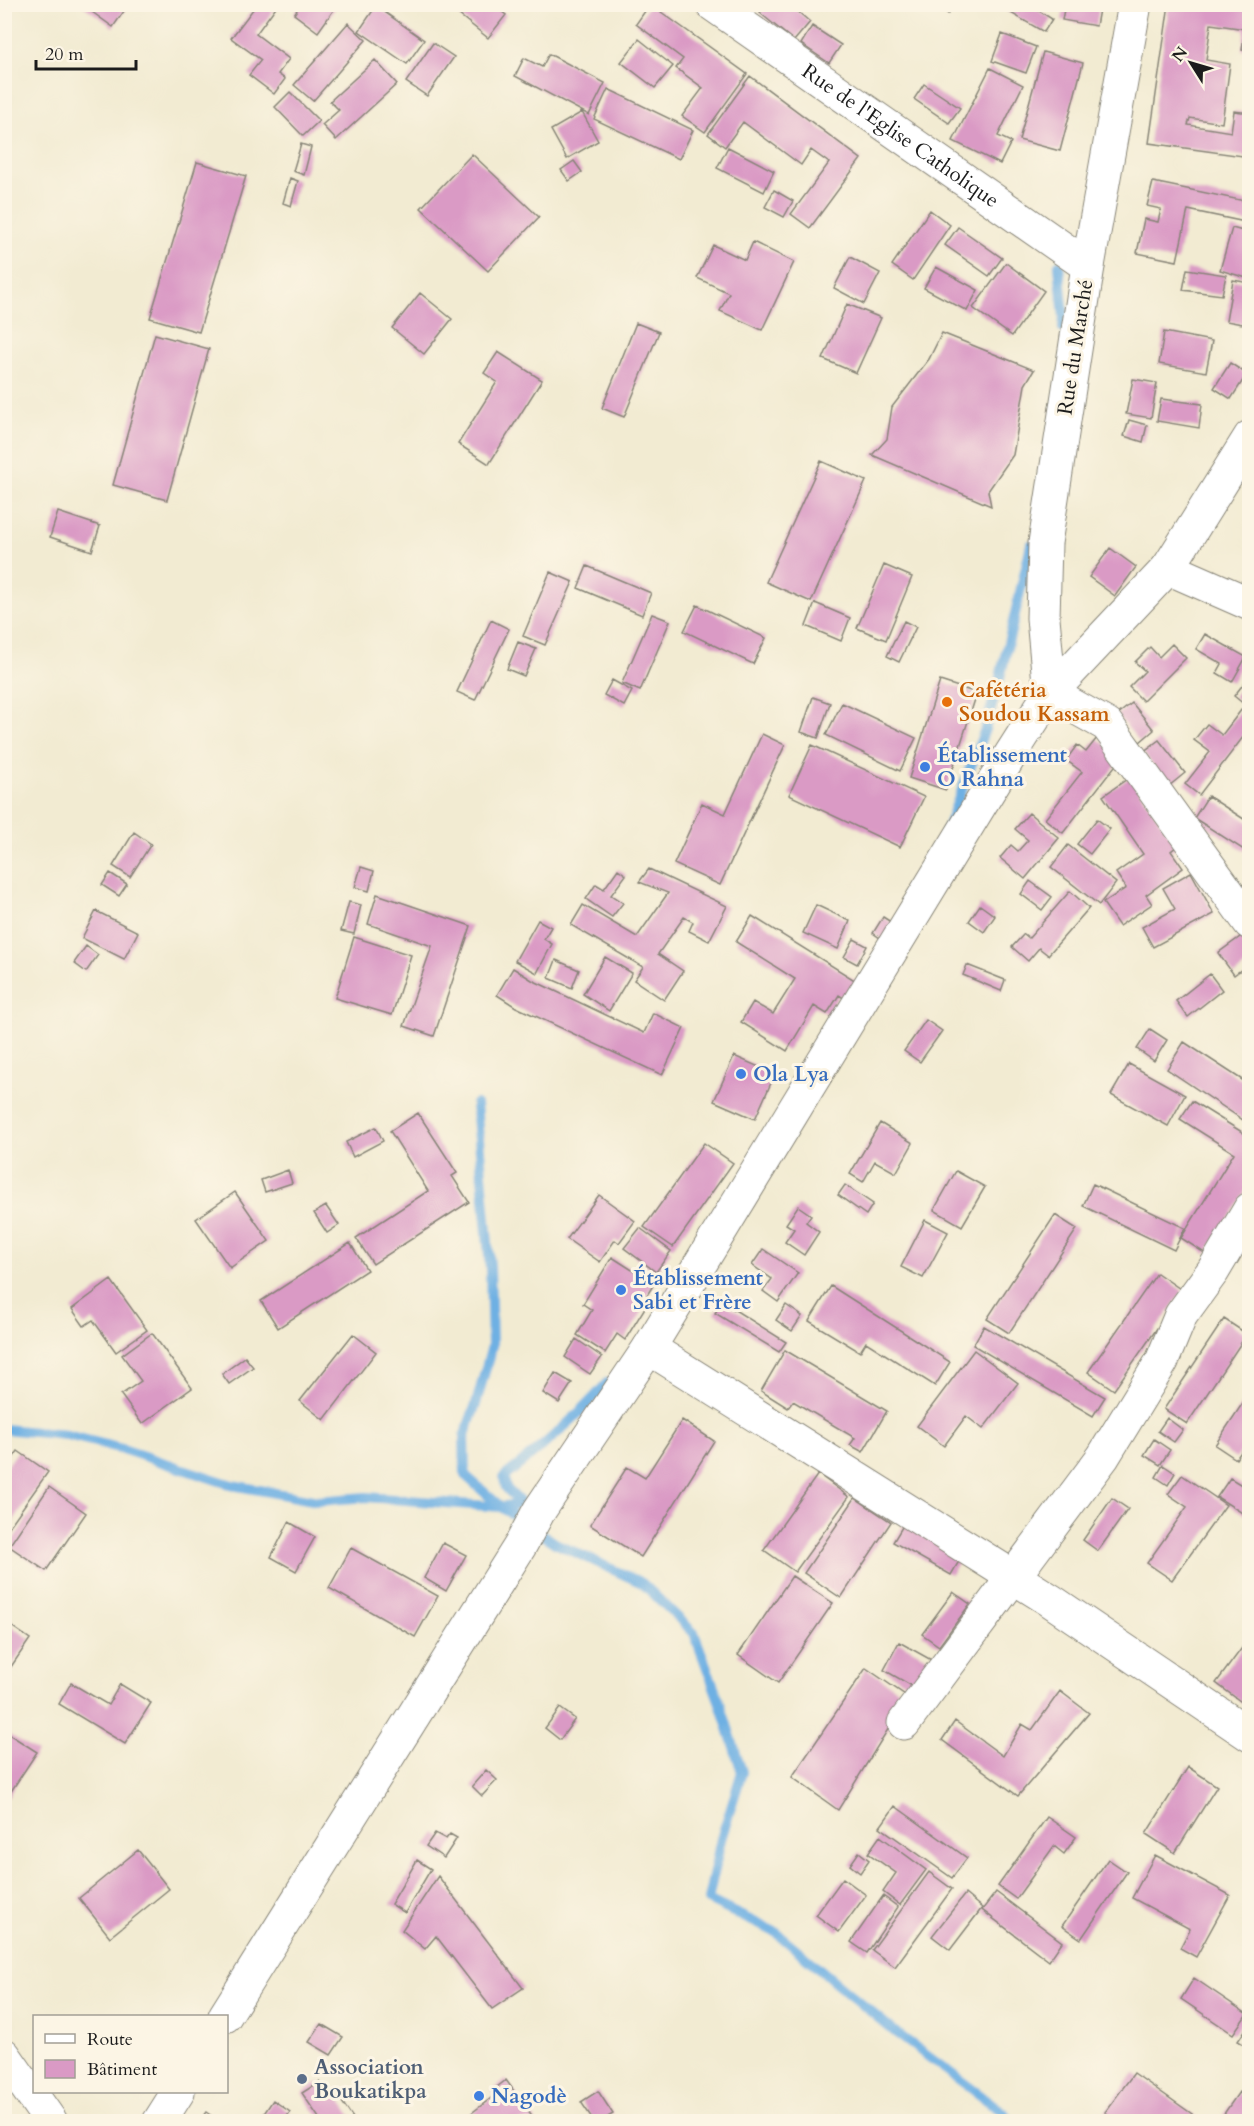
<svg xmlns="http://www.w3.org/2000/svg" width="1254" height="2126" font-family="Cardo,serif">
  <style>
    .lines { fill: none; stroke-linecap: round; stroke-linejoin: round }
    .stream { stroke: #6eb0e3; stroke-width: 10 }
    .building { fill: #da9ac5 }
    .minor-casing { stroke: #878477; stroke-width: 35 }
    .highway-casing { stroke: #878477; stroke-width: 35 }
    .minor { stroke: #fff; stroke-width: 33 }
    .highway { stroke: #fff; stroke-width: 33 }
    .food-dot { fill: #e8710a; stroke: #fcf5e5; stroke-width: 2 }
    .shop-dot { fill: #3f7fe0; stroke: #fcf5e5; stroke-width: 2 }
    .service-dot { fill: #5c6f8a; stroke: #fcf5e5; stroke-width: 2 }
    .labels { text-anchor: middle; stroke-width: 6; stroke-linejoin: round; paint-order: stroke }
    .street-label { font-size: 21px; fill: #1c1c1c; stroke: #fcf5e5 }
    .food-label { font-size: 21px; font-weight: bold; fill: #c56008; stroke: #fcf5e5; text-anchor: start }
    .shop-label { font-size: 21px; font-weight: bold; fill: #366cbe; stroke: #fcf5e5; text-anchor: start }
    .service-label { font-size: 21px; font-weight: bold; fill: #4e5e75; stroke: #fcf5e5; text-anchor: start }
  </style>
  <rect width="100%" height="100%" fill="#fcf5e5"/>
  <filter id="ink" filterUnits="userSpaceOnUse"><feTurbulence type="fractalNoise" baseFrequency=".0167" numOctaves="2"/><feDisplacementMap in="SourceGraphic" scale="12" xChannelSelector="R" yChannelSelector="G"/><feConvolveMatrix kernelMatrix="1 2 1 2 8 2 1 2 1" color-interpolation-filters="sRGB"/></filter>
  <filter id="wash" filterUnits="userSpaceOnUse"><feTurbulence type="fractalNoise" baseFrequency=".008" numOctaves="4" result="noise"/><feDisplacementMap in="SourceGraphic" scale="24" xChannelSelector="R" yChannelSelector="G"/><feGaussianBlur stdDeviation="1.35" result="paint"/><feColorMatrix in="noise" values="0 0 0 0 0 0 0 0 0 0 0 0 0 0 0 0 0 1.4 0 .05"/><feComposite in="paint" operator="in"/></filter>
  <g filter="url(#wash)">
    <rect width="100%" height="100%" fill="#f2ebd2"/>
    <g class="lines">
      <path class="stream" d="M1059 265 1064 317 1063 328
        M944 837 985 729 1000 678 1031 545
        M476 1104 490 1268 492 1346 476 1404 464 1437 465 1475 501 1507 555 1543 642 1583 694 1633 720 1703 742 1772 721 1839 708 1900 777 1933 895 2032 1003 2112 1012 2122
        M4 1429 67 1435 122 1449 232 1485 318 1501 366 1497 501 1507 521 1503 506 1488 504 1477C541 1448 577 1418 607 1383"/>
    </g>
    <g id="blocks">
      <path class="building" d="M81 4H129L113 27Z
        M257 4H278L256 34 289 59 278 74 285 79 274 94 249 75 261 60 231 38Z
        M301 4H338L318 32 294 14Z
        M456 4H492L506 15 488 38 453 10Z
        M650 4 747 74 705 132 682 116 703 88 676 68 683 59 636 24Z
        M767 4H789L810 22 794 41 760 13Z
        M935 4H956L948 14Z
        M1004 4H1028L1052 19 1044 32 1002 8Z
        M1065 4H1100L1096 26 1062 20Z
        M1169 4H1250V51L1242 50 1245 29 1211 24 1206 60 1230 64 1222 123 1190 118 1188 125 1231 132 1234 111 1250 113V157L1149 143Z
        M376 6 424 40 407 64 359 31Z
        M348 23 366 40 313 101 294 85Z
        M812 26 841 45 829 63 801 44Z
        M1002 34 1036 47 1026 73 992 61Z
        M639 39 673 66 655 88 621 62Z
        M433 43 454 57 427 96 406 82Z
        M1043 52 1083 63 1060 151 1019 140Z
        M549 54 605 83 589 115 515 76 524 58 542 67Z
        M375 60 397 84 336 140 322 125 339 110 330 101Z
        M990 68 1023 85 998 136 1011 142 1000 164 953 141Z
        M750 76 861 159 810 228 791 214 829 163 811 150 801 165 743 122 725 147 708 134Z
        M924 84 960 108 949 123 914 99Z
        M608 89 693 130 679 159 594 119Z
        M290 92 319 121 303 136 275 107Z
        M582 112 598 141 567 159 551 130Z
        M301 144 311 147 304 175 293 171Z
        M728 147 774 171 764 192 717 168Z
        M472 154 539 217 488 271 421 208Z
        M574 161 582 172 569 181 561 170Z
        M197 162 246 176 199 332 150 318Z
        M290 178 298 181 291 206 283 203Z
        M1153 182 1250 202V223L1188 210 1177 261 1137 253 1144 219 1158 222 1161 209 1147 206Z
        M774 190 793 201 784 217 765 207Z
        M930 210 950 225 913 280 892 265Z
        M958 227 1002 258 989 276 945 245Z
        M1232 228 1250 233V279L1220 270Z
        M753 242 794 262 762 330 720 311 729 293 697 278 713 245 745 260Z
        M850 257 880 273 864 304 834 288Z
        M1006 263 1044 291 1012 336 973 308Z
        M936 267 978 290 967 311 924 288Z
        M1187 269 1226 275 1222 295 1183 290Z
        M1233 280 1250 283 1248 325 1226 321Z
        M420 293 452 319 424 354 392 328Z
        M847 304 881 318 856 373 823 359Z
        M636 323 659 332 624 417 602 408Z
        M1164 332 1212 341 1206 372 1159 364Z
        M942 333 1034 370 1025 385 1013 455 988 491 991 506 872 455 887 439 892 407 929 359Z
        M155 334 209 349 167 500 113 485Z
        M498 352 542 380 489 464 458 444 497 382 484 373Z
        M1230 363 1247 374 1231 399 1214 388Z
        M1133 379 1157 383 1151 418 1126 414Z
        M1161 399 1202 404 1199 428 1157 421Z
        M1129 420 1147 425 1143 442 1124 436Z
        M821 461 866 481 811 602 766 582Z
        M1250 468V492L1238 477Z
        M58 512 100 526 92 551 50 537Z
        M1110 548 1136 567 1115 596 1089 577Z
        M884 565 912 577 886 640 857 628Z
        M587 566 651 593 642 615 578 588Z
        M550 572 573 582 545 645 523 636Z
        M815 603 850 618 841 641 806 626Z
        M697 605 766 638 753 664 684 631Z
        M652 614 670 621 640 691 622 683Z
        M491 620 509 629 475 700 457 692Z
        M904 621 916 627 899 662 887 656Z
        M1205 634 1246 657 1232 682 1217 673 1222 664 1196 649Z
        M518 642 536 649 524 676 507 669Z
        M1172 644 1186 658 1143 701 1129 687 1145 671 1135 662 1150 647 1159 657Z
        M612 680 632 691 624 706 604 695Z
        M940 681 977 693 946 790 909 778Z
        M1245 682 1250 685V728L1199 795 1185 784 1210 752 1194 740 1207 724 1222 735 1245 705 1234 696Z
        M813 697 830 703 818 738 801 732Z
        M842 703 916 738 900 771 826 735Z
        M1132 703 1154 730 1140 742 1117 715Z
        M762 734 785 745 720 885 674 864 702 803 725 814Z
        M1097 738 1122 757 1063 833 1045 819 1082 772 1066 760 1077 745 1086 752Z
        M1159 740 1185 773 1169 786 1143 752Z
        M812 745 924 797 900 847 789 795Z
        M1130 777 1177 846 1171 851 1183 868 1146 895 1152 904 1119 926 1103 903 1126 888 1116 873 1143 854 1103 796Z
        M1208 796 1250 823V854L1194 818Z
        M1029 813 1059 838 1025 879 1000 858 1011 845 1018 851 1028 840 1015 829Z
        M1097 819 1110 829 1090 854 1077 844Z
        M134 832 151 844 130 877 113 866Z
        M1068 845 1116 883 1099 905 1051 867Z
        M361 867 374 871 369 891 355 887Z
        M618 869 626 875 611 895 623 903 612 917 586 899 596 884 604 889Z
        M649 869 727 906 709 941 689 931 693 922 684 917 658 954 683 971 664 1000 634 980 643 967 571 925 583 905 637 937 668 893 639 882Z
        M1191 872 1214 914 1153 947 1142 927 1175 909 1163 888Z
        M110 873 127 884 119 896 102 885Z
        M1030 881 1052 897 1042 910 1021 894Z
        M1070 891 1089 908 1048 955 1039 948 1028 961 1012 947 1024 934 1029 938Z
        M377 894 471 926 434 1036 404 1026 432 946 368 924Z
        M349 902 361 905 354 934 341 931Z
        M816 905 850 921 838 949 803 933Z
        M980 905 995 916 984 932 969 921Z
        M96 911 138 932 124 959 82 938Z
        M752 916 861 984 850 1002 839 995 827 1014 814 1006 787 1051 741 1022 753 1002 773 1014 795 979 736 942Z
        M883 917 894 924 884 941 873 933Z
        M538 920 551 927 544 939 552 944 537 973 515 961Z
        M1247 932 1250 935V963L1234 975 1218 953Z
        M354 937 411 955 392 1015 335 998Z
        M854 939 867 946 857 964 844 957Z
        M86 946 98 955 86 972 74 963Z
        M605 957 632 973 609 1011 583 994Z
        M556 960 579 970 572 988 549 978Z
        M967 965 1005 980 1001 991 963 975Z
        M513 968 532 980 644 1033 653 1013 684 1028 662 1075 516 1007 497 995Z
        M1210 974 1222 990 1188 1017 1176 1001Z
        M926 1020 942 1031 920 1062 904 1051Z
        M1150 1029 1167 1040 1154 1061 1137 1049Z
        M1184 1042 1250 1085V1117L1246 1122 1167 1069Z
        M734 1056 775 1074 755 1119 714 1101Z
        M1129 1064 1185 1095 1168 1126 1111 1095Z
        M1192 1101 1250 1137V1184L1206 1254 1181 1238 1234 1153 1180 1119Z
        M418 1113 457 1173 452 1176 469 1202 373 1264 356 1238 428 1191 390 1131Z
        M880 1123 913 1143 896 1173 875 1161 863 1182 850 1174Z
        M376 1127 383 1141 353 1157 346 1142Z
        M704 1143 733 1163 673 1247 644 1227Z
        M288 1170 292 1183 265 1192 261 1180Z
        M956 1171 985 1187 962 1226 934 1210Z
        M1093 1184 1185 1228 1174 1250 1083 1206Z
        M845 1185 873 1204 866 1215 838 1195Z
        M235 1192 269 1241 230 1268 196 1219Z
        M599 1195 635 1221 619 1243 615 1240 600 1262 567 1239Z
        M326 1206 339 1225 327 1233 314 1213Z
        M798 1206 811 1215 806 1222 819 1232 804 1255 785 1242 794 1229 786 1224Z
        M1055 1215 1077 1229 1009 1333 987 1319Z
        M925 1220 948 1232 923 1278 901 1267Z
        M640 1228 671 1251 656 1272 624 1248Z
        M350 1243 367 1270 278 1328 261 1301Z
        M763 1249 798 1273 778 1302 763 1291 772 1279 752 1265Z
        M612 1257 654 1284 642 1303 646 1306 625 1340 617 1334 605 1353 577 1335 592 1310 583 1304Z
        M1157 1273 1183 1291 1114 1390 1088 1372Z
        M111 1280 147 1330 116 1352 93 1320 84 1326 72 1309Z
        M831 1286 950 1362 935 1386 866 1342 860 1352 809 1321Z
        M722 1302 786 1342 779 1352 715 1313Z
        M786 1305 802 1316 792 1331 776 1320Z
        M1224 1319 1247 1334 1187 1424 1164 1409Z
        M984 1326 1105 1397 1093 1416 973 1345Z
        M152 1333 192 1388 142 1424 121 1395 141 1381 122 1355Z
        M353 1334 376 1352 324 1420 300 1401Z
        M576 1339 602 1357 590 1374 565 1357Z
        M785 1350 887 1411 863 1452 850 1445 855 1438 793 1401 788 1408 761 1391Z
        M974 1350 1018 1383 983 1429 966 1416 944 1446 917 1426Z
        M245 1357 253 1367 229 1384 222 1374Z
        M555 1373 572 1383 559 1403 543 1393Z
        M1250 1392V1439L1236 1459 1215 1445Z
        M1167 1418 1183 1430 1174 1442 1158 1431Z
        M682 1420 714 1441 641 1557 590 1525 627 1467 645 1478Z
        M1154 1439 1170 1450 1160 1465 1144 1455Z
        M18 1451 48 1472 4 1534V1470Z
        M1163 1465 1175 1473 1168 1485 1156 1477Z
        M818 1474 849 1497 795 1572 764 1550Z
        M1182 1475 1226 1505 1172 1580 1147 1563 1187 1507 1168 1494Z
        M1230 1478 1250 1490V1518L1217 1497Z
        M49 1487 86 1513 46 1571 9 1546Z
        M855 1498 891 1522 841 1598 804 1573Z
        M1112 1498 1128 1509 1098 1551 1083 1540Z
        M289 1522 315 1537 296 1571 271 1557Z
        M905 1522 962 1556 951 1575 893 1542Z
        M443 1543 466 1555 446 1591 424 1578Z
        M351 1548 438 1596 415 1637 329 1588Z
        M792 1576 833 1603 778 1683 738 1655Z
        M953 1592 970 1604 939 1646 922 1634Z
        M4 1621 30 1639 4 1677Z
        M1250 1637V1696L1244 1704 1216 1683Z
        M899 1642 935 1662 919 1690 884 1670Z
        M866 1668 908 1697 838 1810 792 1777Z
        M71 1683 108 1705 120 1684 151 1703 125 1744 59 1704Z
        M1060 1691 1089 1713 1018 1796 942 1740 955 1721 1003 1756 1022 1724 1032 1730Z
        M560 1708 575 1719 560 1740 545 1728Z
        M4 1731 37 1752 4 1802Z
        M1188 1767 1217 1786 1175 1853 1146 1834Z
        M486 1770 497 1780 482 1796 472 1786Z
        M895 1806 967 1858 952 1878 880 1827Z
        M1047 1817 1076 1837 1064 1854 1054 1846 1016 1899 998 1886Z
        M435 1833 446 1839 450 1834 457 1838 444 1858 426 1846Z
        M880 1836 926 1870 900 1905 883 1892 896 1873 868 1853Z
        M138 1850 169 1889 110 1937 79 1898Z
        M859 1852 869 1860 860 1873 850 1865Z
        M1155 1855 1230 1895 1196 1957 1180 1948 1190 1929 1132 1898Z
        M1108 1859 1127 1872 1081 1939 1062 1926Z
        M417 1860 431 1869 405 1913 391 1904Z
        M929 1872 952 1889 895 1967 872 1950Z
        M438 1876 523 1988 492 2009 436 1936 425 1949 402 1930Z
        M843 1878 866 1895 839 1932 816 1915Z
        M996 1892 1062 1942 1049 1961 982 1910Z
        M965 1894 982 1908 950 1950 932 1936Z
        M883 1896 898 1907 867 1953 851 1942Z
        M1194 1978 1247 2014 1233 2034 1181 1999Z
        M1250 2023V2048L1238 2041Z
        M321 2024 343 2037 331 2055 309 2042Z
        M1134 2073 1202 2121H1117L1105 2112Z
        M506 2080 536 2121H468L465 2118 495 2095 492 2091Z
        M319 2082 330 2098 338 2096 355 2121H321L302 2093Z
        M598 2091 613 2114 601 2121H594L581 2102Z
        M1239 2092 1250 2099V2118L1247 2121H1219Z
        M273 2100 290 2112 284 2121H259Z
        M206 2112 219 2121H199Z"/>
    </g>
  </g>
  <g filter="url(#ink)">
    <use href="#blocks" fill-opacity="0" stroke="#878477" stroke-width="1.5"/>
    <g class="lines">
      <g class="minor-casing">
        <g id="minor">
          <path id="s1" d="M712 4 1088 266"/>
          <path d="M1135 4 1088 266 1045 543 1043 618 1050 693 1107 725 1250 923"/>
          <path d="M1168 568 1250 604"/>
          <path d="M649 1348 1050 1600 1250 1735"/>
          <path d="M904 1723 1103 1457 1162 1361 1181 1315 1213 1271 1250 1209"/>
          <path d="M225 2016 520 1546 539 1511 649 1348 1011 754 1050 693 1168 568 1250 437"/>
          <path d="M159 2122 178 2092"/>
        </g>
      </g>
      <g class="highway-casing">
        <path id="highway" d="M4 2055 51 2122"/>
      </g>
      <use href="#minor" class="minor"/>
      <use href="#highway" class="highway"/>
    </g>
  </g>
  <circle class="food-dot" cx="947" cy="702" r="6"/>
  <g class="shop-dot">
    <circle cx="925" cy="767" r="6"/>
    <circle cx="741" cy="1074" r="6"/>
    <circle cx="621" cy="1290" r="6"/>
    <circle cx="479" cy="2096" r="6"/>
  </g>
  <circle class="service-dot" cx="302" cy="2079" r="6"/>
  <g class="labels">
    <g class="street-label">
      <text dy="7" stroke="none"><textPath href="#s1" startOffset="230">Rue de l'Eglise Catholique</textPath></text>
      <text transform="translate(1075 347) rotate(-81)" y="7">Rue du Marché</text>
    </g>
    <g class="food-label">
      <text x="959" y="697">Cafétéria<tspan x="959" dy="24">Soudou Kassam</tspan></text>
    </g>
    <g class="shop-label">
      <text x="937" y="762">Établissement<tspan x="937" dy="24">O Rahna</tspan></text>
      <text x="753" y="1081">Ola Lya</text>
      <text x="633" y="1285">Établissement<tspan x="633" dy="24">Sabi et Frère</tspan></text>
      <text x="491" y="2103">Nagodè</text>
    </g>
    <g class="service-label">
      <text x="314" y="2074">Association<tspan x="314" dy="24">Boukatikpa</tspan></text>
    </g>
  </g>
  <rect width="1254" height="2126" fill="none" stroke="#fcf5e5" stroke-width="24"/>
  <rect x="33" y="2015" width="195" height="78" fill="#fcf5e5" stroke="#a29e95" stroke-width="1.5"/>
  <rect x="45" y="2034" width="30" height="9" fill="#ffffff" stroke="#a29e95" stroke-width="1.5"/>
  <text x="87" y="2045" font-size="18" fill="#1c1c1c">Route</text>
  <rect x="45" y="2060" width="30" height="18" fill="#da9ac5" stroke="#a29e95" stroke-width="1.5"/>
  <text x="87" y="2075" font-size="18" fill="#1c1c1c">Bâtiment</text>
  <g transform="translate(1191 63) rotate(307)" stroke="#fcf5e5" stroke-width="4.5" paint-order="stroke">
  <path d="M0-4.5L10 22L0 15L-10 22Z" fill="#1c1c1c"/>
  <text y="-9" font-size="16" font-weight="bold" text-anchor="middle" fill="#1c1c1c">N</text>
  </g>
  <path d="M36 60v9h100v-9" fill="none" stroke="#1c1c1c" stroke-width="3"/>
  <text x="45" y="60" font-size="18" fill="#1c1c1c" stroke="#fcf5e5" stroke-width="4.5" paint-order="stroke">20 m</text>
</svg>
